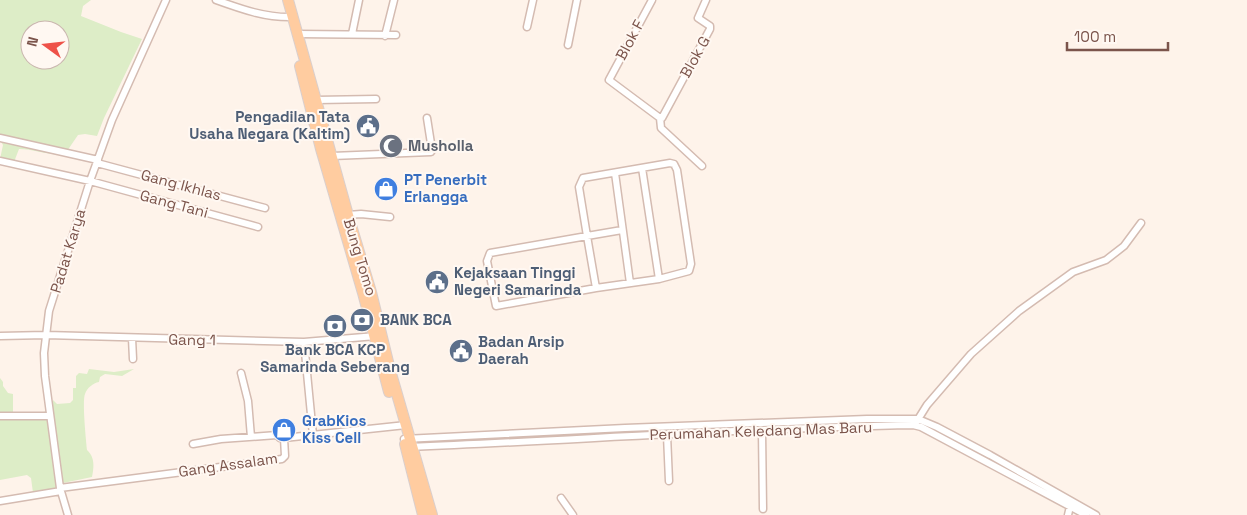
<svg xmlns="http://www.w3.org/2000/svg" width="1247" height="515" font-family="'Space Grotesk',sans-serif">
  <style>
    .green { fill: #ddedc7; fill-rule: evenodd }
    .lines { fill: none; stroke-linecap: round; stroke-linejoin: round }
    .minor-casing { stroke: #d4bbb1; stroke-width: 9 }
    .primary-casing { stroke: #dacfcd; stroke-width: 12 }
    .minor { stroke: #fff; stroke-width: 6 }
    .primary { stroke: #ffcca0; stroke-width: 10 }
    .labels { text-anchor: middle; stroke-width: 4; stroke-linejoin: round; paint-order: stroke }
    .street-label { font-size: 15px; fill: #7b544b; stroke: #fff8f2 }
    .service-label { font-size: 15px; font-weight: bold; fill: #4e5e75; stroke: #fff8f2; text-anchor: start }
    .worship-label { font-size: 15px; font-weight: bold; fill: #5b616d; stroke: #fff8f2; text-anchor: start }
    .shop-label { font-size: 15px; font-weight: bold; fill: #366cbe; stroke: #fff8f2; text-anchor: start }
  </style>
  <rect width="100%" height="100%" fill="#fef3ea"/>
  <path class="green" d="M0 0H91L83 6 81 16 121 32 142 39 104 118 97 136 85 134 78 135 65 154C50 156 34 149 19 149L14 162 0 159 3 145 0 140ZM30 30H60V60H30Z
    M89 369 114 372 134 369 122 376 105 374 100 377 99 382C93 383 87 388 85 394 82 401 86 440 87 450 95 457 94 467 92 477L63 483 56 489 33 493 31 478 27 475 0 480V378L3 382V386L8 393 13 394V414C29 414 37 415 52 409L53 400 57 404 70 403 73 400V388H76V376L79 373 87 374Z"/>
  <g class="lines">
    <g class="minor-casing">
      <path id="minor" d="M216 0C241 9 266 18 293 17
        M652 0 609 80 660 118H662L710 29V26L698 18 706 0
        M527 27 533 0
        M298 34 396 35
        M352 34 359 0
        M385 36 394 0
        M568 45 577 0
        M316 100 376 99
        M660 118 661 128 702 166
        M0 138 98 160
        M332 156 431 152 432 150 427 118
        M0 161 90 181 258 227
        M97 163 265 208
        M670 163 674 164 677 170 691 264 689 271 659 279 596 288 496 306 487 261 490 253 587 236 579 187 583 178Z
        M642 168 659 279
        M615 173 630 283
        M348 215 361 214 390 217
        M596 288 587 236 622 230
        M0 336 46 335 304 342 376 336
        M132 338 133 359
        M304 342 313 435
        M241 373 248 401 251 437
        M0 416H50
        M917 421 927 405 971 354 1019 311 1073 272 1106 260 1124 246 1141 223
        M762 431 763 509
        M667 435 669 481
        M404 439 625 428 867 419H918L937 427 990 455 1096 515
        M193 444 221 439 277 435 280 438H284
        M410 447C578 440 745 428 913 425L921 427 1086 515
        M60 488 282 459 285 456 284 438 406 425
        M561 498 573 515
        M0 501 61 491
        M68 515 60 488 45 376 44 353 49 311 90 181 112 120 166 0
        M1068 515 1071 502"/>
    </g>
    <g class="primary-casing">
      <path id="primary" d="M288 0 348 215 371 292 390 370 432 515
        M300 66 321 149 363 293 389 392
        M405 444 423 515"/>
    </g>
    <use href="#minor" class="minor"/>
    <use href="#primary" class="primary"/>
  </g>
  <defs>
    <g id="civic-disc" transform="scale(1.25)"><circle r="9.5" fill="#5c6f8a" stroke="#fff8f2"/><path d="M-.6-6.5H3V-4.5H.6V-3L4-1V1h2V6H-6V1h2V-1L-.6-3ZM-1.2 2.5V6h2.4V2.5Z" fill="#fff"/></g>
    <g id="mosque-disc" transform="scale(1.25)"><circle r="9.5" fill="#6b7280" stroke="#fff8f2"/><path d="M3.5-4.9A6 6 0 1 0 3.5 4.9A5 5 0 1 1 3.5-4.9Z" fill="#fff"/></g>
    <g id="shop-disc" transform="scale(1.25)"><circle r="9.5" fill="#3f7fe0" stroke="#fff8f2"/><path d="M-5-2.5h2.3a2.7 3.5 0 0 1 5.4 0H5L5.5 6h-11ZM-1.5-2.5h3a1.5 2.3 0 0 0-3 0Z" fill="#fff"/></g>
    <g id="bank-disc" transform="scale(1.25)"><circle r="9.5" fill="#5c6f8a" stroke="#fff8f2"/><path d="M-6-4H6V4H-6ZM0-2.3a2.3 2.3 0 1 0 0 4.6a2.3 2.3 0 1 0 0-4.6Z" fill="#fff"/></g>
  </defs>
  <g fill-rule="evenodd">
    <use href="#civic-disc" x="368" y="126"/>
    <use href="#mosque-disc" x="391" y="146"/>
    <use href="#shop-disc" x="386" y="189"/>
    <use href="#civic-disc" x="437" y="282"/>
    <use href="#bank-disc" x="362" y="320"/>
    <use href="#bank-disc" x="335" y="326"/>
    <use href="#civic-disc" x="461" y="351"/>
    <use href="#shop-disc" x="284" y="430"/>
  </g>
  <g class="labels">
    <g class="street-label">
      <text transform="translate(630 40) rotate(-62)" y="5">Blok F</text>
      <text transform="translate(695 57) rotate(-61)" y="5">Blok G</text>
      <text transform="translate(181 185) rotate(15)" y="5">Gang Ikhlas</text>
      <text transform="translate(174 204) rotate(15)" y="5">Gang Tani</text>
      <text transform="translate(68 251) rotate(-73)" y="5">Padat Karya</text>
      <text transform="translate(360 257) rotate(73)" y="5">Bung Tomo</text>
      <text transform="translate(192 340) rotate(1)" y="5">Gang 1</text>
      <text transform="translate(761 431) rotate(-2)" y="5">Perumahan Keledang Mas Baru</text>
      <text transform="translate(228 465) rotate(-8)" y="5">Gang Assalam</text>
    </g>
    <g class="service-label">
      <text x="350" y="122" text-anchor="end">Pengadilan Tata<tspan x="350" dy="17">Usaha Negara (Kaltim)</tspan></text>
      <text x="454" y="278">Kejaksaan Tinggi<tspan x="454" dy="17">Negeri Samarinda</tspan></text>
      <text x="380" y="325">BANK BCA</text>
      <text x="478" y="347">Badan Arsip<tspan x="478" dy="17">Daerah</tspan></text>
      <text x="335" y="355" text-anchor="middle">Bank BCA KCP<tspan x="335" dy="17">Samarinda Seberang</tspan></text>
    </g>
    <g class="worship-label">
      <text x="408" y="151">Musholla</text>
    </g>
    <g class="shop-label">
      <text x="404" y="185">PT Penerbit<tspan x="404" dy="17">Erlangga</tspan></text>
      <text x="302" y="426">GrabKios<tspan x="302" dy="17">Kiss Cell</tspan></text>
    </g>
  </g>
  <g transform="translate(45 45) rotate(285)"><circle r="24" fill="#fff8f2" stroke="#cab6af"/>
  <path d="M0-4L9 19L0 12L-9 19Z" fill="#ee5249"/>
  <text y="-8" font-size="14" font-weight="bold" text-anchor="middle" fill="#7b544b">N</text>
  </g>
  <path d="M1067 42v8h101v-8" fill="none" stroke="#7b544b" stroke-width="2.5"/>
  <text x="1074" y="42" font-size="15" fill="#7b544b" stroke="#fff8f2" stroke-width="4" paint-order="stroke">100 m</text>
</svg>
